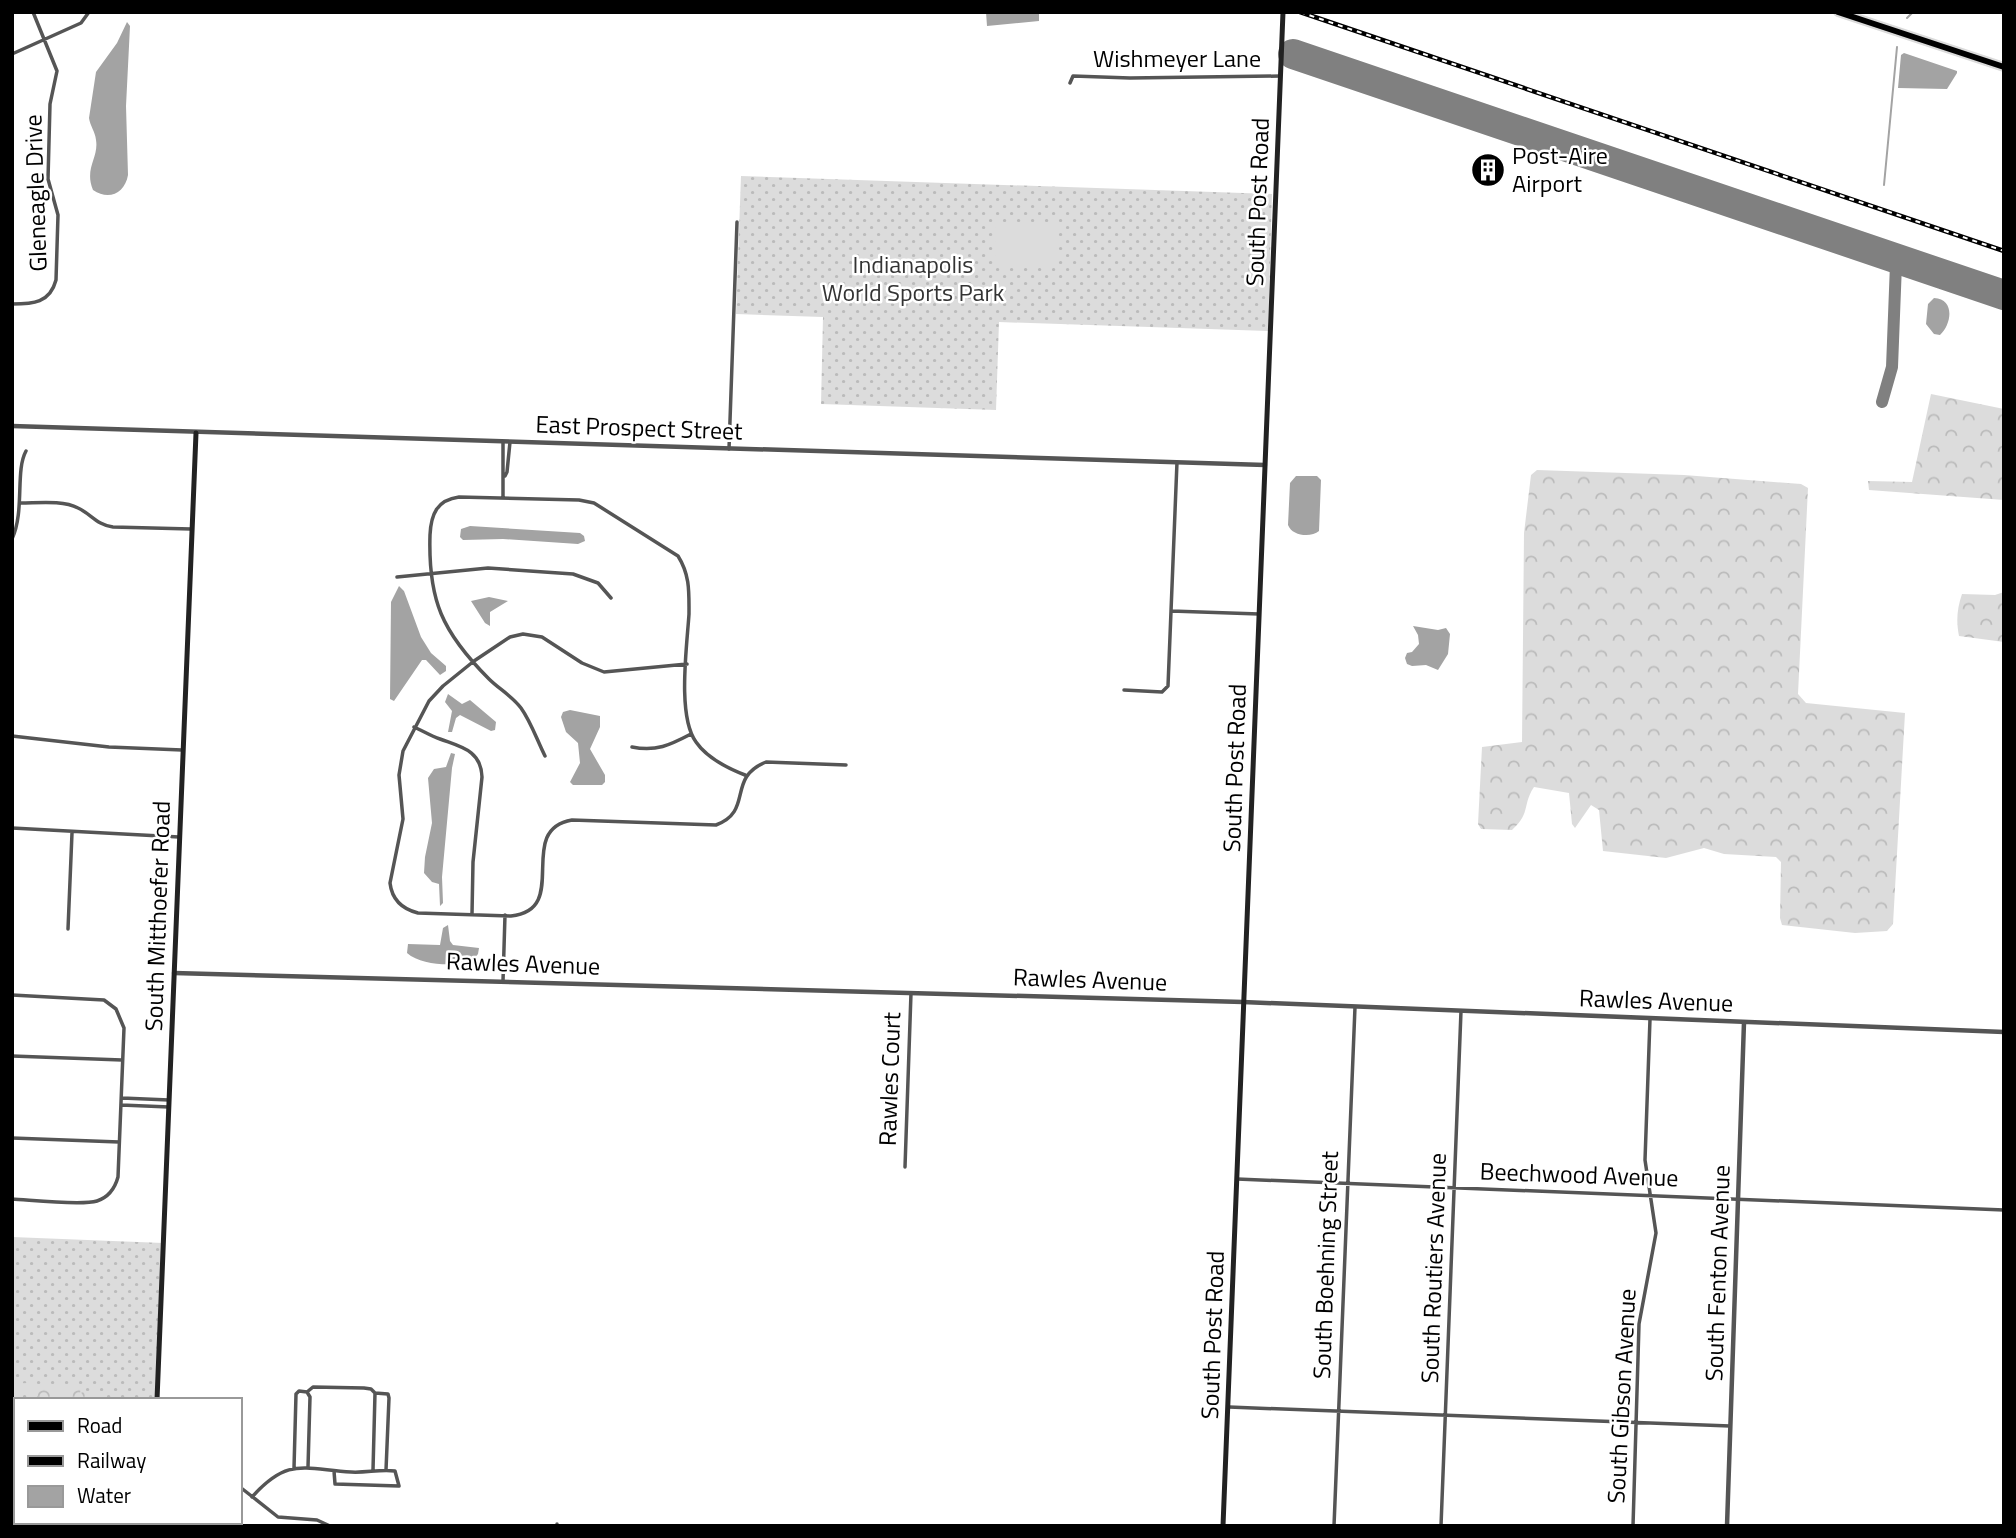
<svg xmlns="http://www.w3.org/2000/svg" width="2016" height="1538" font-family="'Titillium Web',sans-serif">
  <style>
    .grass { fill: url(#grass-dots) }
    .forest { fill: url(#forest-crowns) }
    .pitch { fill: #dcdcdc }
    .water { fill: #a3a3a3 }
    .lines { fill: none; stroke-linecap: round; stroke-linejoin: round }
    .stream { stroke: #a3a3a3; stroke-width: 2 }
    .taxiway { stroke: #808080; stroke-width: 12 }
    .runway { stroke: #808080; stroke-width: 30 }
    .primary-casing { stroke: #dbdbdb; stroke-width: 10 }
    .minor { stroke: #555; stroke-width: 3.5 }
    .tertiary { stroke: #555; stroke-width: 4.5 }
    .secondary { stroke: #222; stroke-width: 5 }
    .primary { stroke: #000; stroke-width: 6 }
    .rail-casing { stroke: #000; stroke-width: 4.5 }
    .rail { stroke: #fff; stroke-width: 2; stroke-dasharray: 5; stroke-linecap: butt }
    .labels { text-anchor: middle; stroke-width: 5; stroke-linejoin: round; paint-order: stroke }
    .street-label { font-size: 24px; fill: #000; stroke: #fff }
    .poi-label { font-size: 24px; fill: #000; stroke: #fff; text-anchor: start }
    .park-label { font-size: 24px; fill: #333; stroke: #fff }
  </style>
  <defs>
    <pattern id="grass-dots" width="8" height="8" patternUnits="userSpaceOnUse" patternTransform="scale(1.75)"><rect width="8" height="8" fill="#dcdcdc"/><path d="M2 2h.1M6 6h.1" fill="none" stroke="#bbb" stroke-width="1.8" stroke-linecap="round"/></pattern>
    <pattern id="forest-crowns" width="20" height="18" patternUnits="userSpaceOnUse" patternTransform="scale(1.75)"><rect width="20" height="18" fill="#dcdcdc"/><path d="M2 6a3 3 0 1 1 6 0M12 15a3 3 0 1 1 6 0" fill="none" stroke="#bbb"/></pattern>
  </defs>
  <rect width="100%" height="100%" fill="#fff"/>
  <path class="grass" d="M741 176 1272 194 1268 331 999 322 996 410 821 404 823 317 736 314Z
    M12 1237 163 1243 157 1400H16V1506H12Z"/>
  <path class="forest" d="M1931 394 2004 409V500L1869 490 1868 481 1912 482Z
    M1537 470 1684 475 1801 484 1808 488 1798 694 1806 703 1905 713 1893 924 1887 931 1855 933 1782 925 1780 918 1781 862 1776 857 1724 854 1704 848 1666 858 1603 851 1599 810 1591 805 1575 828 1572 824 1569 793 1534 787C1522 805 1531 813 1512 830L1481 829 1478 824 1482 747 1522 742 1524 533 1531 475Z
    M2004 592V642L1959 636C1956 621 1957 609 1962 594L1995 595Z
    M27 1383 30 1388 36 1386 41 1389C54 1385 67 1388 81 1387L80 1393 89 1391 109 1400C92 1400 74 1401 57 1400 42 1398 27 1393 12 1394V1384Z"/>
  <path class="pitch" d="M996 223H1058V268H996Z"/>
  <path class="water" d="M986 12H1039V21L987 26Z
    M127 22 130 26 126 106 128 175C125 193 109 201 93 190 84 168 99 158 96 140 95 131 90 126 89 118L96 72 117 43Z
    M1904 53 1957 71V73L1947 89 1898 88 1901 55Z
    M1934 298C1955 299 1952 324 1940 335L1934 334 1926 324 1928 304Z
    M1296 476H1317L1321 480 1319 531C1311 538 1292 536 1288 525L1290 483Z
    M470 526 580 533 584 536 585 541 578 544 503 539 463 540 460 537 461 529Z
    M399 586 404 591 421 637 431 653 446 666V671L440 675 426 660H422L394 701 390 699 391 602Z
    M489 597 508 601 490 612V626L485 623 471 601Z
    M1413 626 1438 630 1446 628 1450 634 1448 654 1438 670 1426 665 1412 666 1407 664 1405 658 1407 653 1412 652 1419 644 1418 635Z
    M448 694 462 704 470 700 496 722 495 730 491 731 460 715 456 718 452 732H448L452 711 445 702Z
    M570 710 600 716V727L590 749 605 775V782L602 785H573L570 782 580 763 578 743 566 732 561 717 563 712Z
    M451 753 455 754 452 768 442 877 443 903 440 906 439 884 432 882 424 873 425 857 432 823 428 778 434 769 446 767Z
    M448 925 450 941 453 945 479 948 478 954 471 962C453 966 422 966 407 953L408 944 440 945 443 928Z"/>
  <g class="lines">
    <path class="stream" d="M1907 18 1913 12
      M1884 185 1897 47"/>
    <path class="taxiway" d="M1882 402 1892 367 1896 264 1890 256"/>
    <path class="runway" d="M1293 54 2004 295"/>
    <g class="primary-casing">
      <path id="primary" d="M1838 12 2004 67"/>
    </g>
    <path class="minor" d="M12 54 81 23 89 12
      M1070 83 1073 76 1130 78 1280 76
      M12 304C33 304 50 303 56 280L58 215 48 179 50 104 57 71 33 12
      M503 442V498
      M729 449 737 222
      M505 476 507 472 510 442
      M21 503C38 503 63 500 78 508 91 514 97 525 113 527L191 529
      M12 539C25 511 15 471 26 451
      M397 577 488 568 573 574 598 583 611 598
      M1171 611 1259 614
      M687 664 604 672 582 663 542 637 523 634 510 637 474 661 443 686 429 701 403 751 399 775 403 819 390 883C392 900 402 909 418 913L511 916C572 910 514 830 572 820L716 825C754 811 726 778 766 762L846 765
      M1124 690 1162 692 1168 686 1177 462
      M414 727C423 731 431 736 440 739 461 747 481 750 482 777L473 862 472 914
      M12 736 109 747 182 750
      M632 747C656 752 670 745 691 734
      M545 756C537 740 531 722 521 708 512 696 499 689 489 679 442 632 428 600 430 535 431 514 437 500 459 497L579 500 594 503 678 556C690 575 689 592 689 614 687 646 677 716 696 742 707 758 727 768 745 775
      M12 828 179 837
      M68 929 72 833
      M503 981 505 915
      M12 995 104 1000 116 1009 124 1028 118 1177C115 1188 109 1197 97 1201 81 1206 31 1200 12 1199
      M12 1056 122 1060
      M122 1098 169 1100
      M121 1105 169 1107
      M12 1138 119 1142
      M905 1167 911 993
      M1237 1179 2004 1210
      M307 1392 313 1387 364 1388 371 1389 375 1393 373 1470
      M375 1393 388 1394 389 1398 386 1470
      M1229 1407 1730 1426
      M294 1468 296 1394 299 1391 307 1392 310 1397 308 1467
      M240 1487 278 1517 317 1520 330 1526
      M252 1497C288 1457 303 1469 351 1472 366 1473 380 1469 395 1471L399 1486 335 1484 334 1471
      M557 1526V1524
      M1334 1526 1355 1007
      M1441 1526 1461 1011
      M1633 1526 1639 1324 1656 1233 1645 1160 1650 1019"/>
    <path class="tertiary" d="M12 426 1265 465
      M174 973 1243 1002 2004 1032
      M1727 1526 1744 1022"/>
    <path class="secondary" d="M157 1400 196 433
      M152 1526 153 1522
      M1223 1526 1283 12"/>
    <use href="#primary" class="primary"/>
    <g class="rail-casing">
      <path id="rail" d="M1300 12 2004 251"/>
    </g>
    <use href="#rail" class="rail"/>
  </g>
  <defs>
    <g id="building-disc" transform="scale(1.75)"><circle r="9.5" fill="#000" stroke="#fff"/><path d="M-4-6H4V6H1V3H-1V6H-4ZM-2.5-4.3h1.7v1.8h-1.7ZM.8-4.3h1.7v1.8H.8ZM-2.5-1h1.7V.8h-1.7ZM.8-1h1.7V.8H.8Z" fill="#fff"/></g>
  </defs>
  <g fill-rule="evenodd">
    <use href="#building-disc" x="1488" y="170"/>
  </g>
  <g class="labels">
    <g class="street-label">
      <text x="1177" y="67">Wishmeyer Lane</text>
      <text transform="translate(36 193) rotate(-92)" y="8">Gleneagle Drive</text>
      <text transform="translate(1258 202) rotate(-88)" y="8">South Post Road</text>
      <text transform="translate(639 428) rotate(2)" y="8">East Prospect Street</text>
      <text transform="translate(1235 768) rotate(-88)" y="8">South Post Road</text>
      <text transform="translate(158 916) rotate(-88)" y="8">South Mitthoefer Road</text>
      <text transform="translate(523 964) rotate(2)" y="8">Rawles Avenue</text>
      <text transform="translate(1090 980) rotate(2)" y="8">Rawles Avenue</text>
      <text transform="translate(1656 1001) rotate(2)" y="8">Rawles Avenue</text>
      <text transform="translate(890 1079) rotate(-88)" y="8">Rawles Court</text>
      <text transform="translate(1579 1175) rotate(2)" y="8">Beechwood Avenue</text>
      <text transform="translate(1326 1265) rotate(-88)" y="8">South Boehning Street</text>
      <text transform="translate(1434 1268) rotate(-88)" y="8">South Routiers Avenue</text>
      <text transform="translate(1718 1273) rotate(-88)" y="8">South Fenton Avenue</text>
      <text transform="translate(1213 1335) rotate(-88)" y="8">South Post Road</text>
      <text transform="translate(1622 1396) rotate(-87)" y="8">South Gibson Avenue</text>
    </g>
    <g class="poi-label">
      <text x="1512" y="164">Post-Aire<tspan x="1512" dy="28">Airport</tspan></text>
    </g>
    <g class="park-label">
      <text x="913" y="273">Indianapolis<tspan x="913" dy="28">World Sports Park</tspan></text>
    </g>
  </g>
  <rect width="2016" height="1538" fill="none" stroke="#000000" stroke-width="28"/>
  <rect x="14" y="1398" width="228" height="126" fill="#ffffff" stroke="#999999" stroke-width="2"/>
  <rect x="28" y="1421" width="35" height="10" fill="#000000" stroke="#999999" stroke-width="2"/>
  <text x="77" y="1433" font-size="21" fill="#000000">Road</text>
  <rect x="28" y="1456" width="35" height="10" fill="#000000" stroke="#999999" stroke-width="2"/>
  <text x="77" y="1468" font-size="21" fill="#000000">Railway</text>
  <rect x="28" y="1486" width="35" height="21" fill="#a3a3a3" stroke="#999999" stroke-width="2"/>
  <text x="77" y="1503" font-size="21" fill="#000000">Water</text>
</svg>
